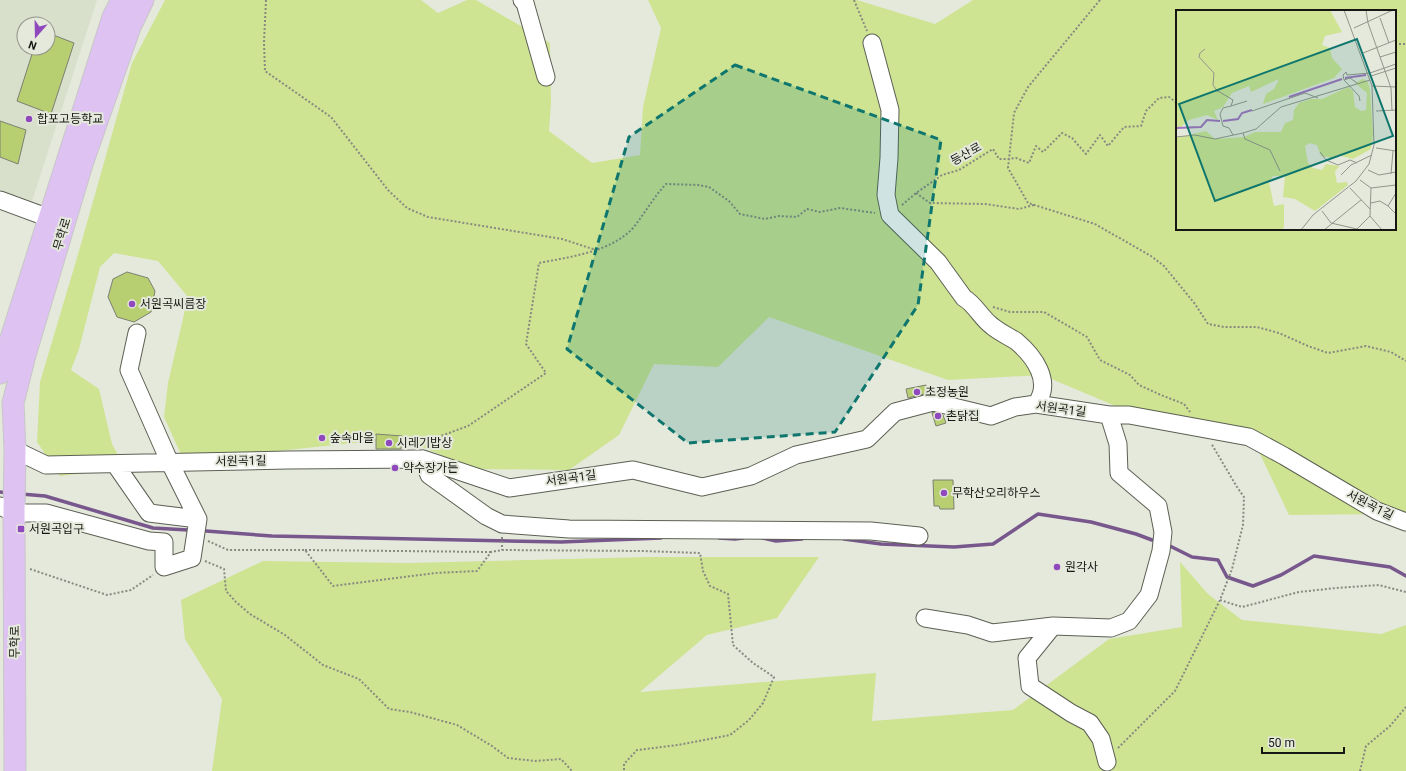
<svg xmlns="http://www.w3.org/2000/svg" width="1406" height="771" font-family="Roboto,'Noto Sans KR',sans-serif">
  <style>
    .built { fill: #d8dfca; fill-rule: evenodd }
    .green { fill: #cee492; fill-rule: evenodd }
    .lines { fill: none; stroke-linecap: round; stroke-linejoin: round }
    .stream { stroke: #77578c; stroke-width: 3.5 }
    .building { fill: #b7cf71; stroke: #7c8073 }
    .minor-casing { stroke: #5c6054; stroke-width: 19 }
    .major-casing { stroke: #c7c7c6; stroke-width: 23 }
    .path { stroke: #888a81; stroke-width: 2; stroke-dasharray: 2 2; stroke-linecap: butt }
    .minor { stroke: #fff; stroke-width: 17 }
    .major { stroke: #dec2f2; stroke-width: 21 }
    .marked { fill: #0f766e; fill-opacity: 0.2; stroke: #0f766e; stroke-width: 3; stroke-dasharray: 8 5; stroke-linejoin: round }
    .poi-dot { fill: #9049bc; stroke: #e5e9dc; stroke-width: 1.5 }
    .labels { text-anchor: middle; stroke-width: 4; stroke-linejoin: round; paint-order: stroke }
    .poi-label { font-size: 12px; fill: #161712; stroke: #e5e9dc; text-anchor: start }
    .street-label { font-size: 12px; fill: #161712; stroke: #e5e9dc }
    .inset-river { fill: none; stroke: #a173c0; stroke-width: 2 }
    .inset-road { fill: none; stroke: #92958b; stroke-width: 1 }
    .view { fill: #0f766e; fill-opacity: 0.15; stroke: #0f766e; stroke-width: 2 }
    .inset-edge { fill: none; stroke: #161712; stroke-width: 2 }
  </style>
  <rect width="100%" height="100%" fill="#e5e9dc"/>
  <path class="built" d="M0 0H97L32 201 0 190ZM24 24H48V48H24Z"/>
  <path class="green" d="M165 0H421L438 13 467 0H476L550 43 551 102 549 131 592 163 640 155 643 107 661 28 648 0H857L935 24 973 0H1406V517L1394 514 1289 515 1251 435 1120 408 1042 375 948 380 769 317 718 367 654 364 619 435 569 470 474 469 401 438 184 461 164 417 168 383 188 297 158 261 114 253 100 267 79 349 71 370 99 389 112 444 125 468 60 476 37 442 40 382 79 251 132 63ZM1177 11H1395V229H1177Z
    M648 557H819L777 618 707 635 640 692 876 673 872 721 1013 710 1109 639 1182 627 1180 562 1208 594 1242 620 1381 634 1406 625V771H212L222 699 185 639 181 600 263 561 408 563Z"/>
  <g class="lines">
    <path class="stream" d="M0 492 7 493
      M21 494 45 496 153 528 188 530
      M206 531 272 536 561 542 661 538
      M719 538 735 539 743 538
      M763 538 776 541 802 539
      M844 539 881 544 954 547 993 544 1038 514 1091 522 1136 534 1152 540
      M1170 546 1192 557 1218 560 1227 577 1253 586 1281 575 1314 556 1390 567 1406 576"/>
  </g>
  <path class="building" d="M48 33 74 43 51 114 17 101 34 48H48Z
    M0 121 26 130 18 164 0 157Z
    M127 272 148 278 155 291 151 312 134 322 117 317 108 297 113 279Z
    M926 385 928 393 908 398 906 389Z
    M933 412 943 415 946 423 936 426 932 413Z
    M376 434 402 436 401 449H376Z
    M933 480H953L954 509H940L939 506H934Z"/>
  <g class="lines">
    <g class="minor-casing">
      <path id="minor" d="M522 0 525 3 546 77
        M872 43 890 110 889 158 886 195 890 215 938 262 964 298C975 304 981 318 992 326 999 332 1008 336 1016 341 1034 356 1053 382 1036 404
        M0 200 49 218
        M15 450 46 465 288 460 423 459 509 488 633 470 702 487 751 476 796 455 867 439 895 412 933 402 991 416 1015 407 1036 404 1109 415H1129L1249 437 1284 456 1377 511 1406 522
        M423 459 429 475 486 516 502 524 569 529 871 531 919 536
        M115 464 149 513 198 519
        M0 506 14 513H46L149 541 164 542V567L192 558 198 519 170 463 129 370 137 333
        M925 618 968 625 992 633 1053 626
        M1107 762 1101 739 1090 723 1071 713 1030 686 1027 658 1053 626 1111 628 1129 621 1149 595 1161 551 1163 532 1158 506 1119 473 1118 444 1109 415"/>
    </g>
    <g class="major-casing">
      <path id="major" d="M0 373 113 17 122 0
        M15 771 14 513 15 450 13 403 25 355 82 164 130 27 143 0"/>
    </g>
    <path class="path" d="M266 0 264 42 265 71 331 117 388 190 407 208 428 217 562 239 596 250
      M854 0 867 31
      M1100 0 1028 87 1014 113 1008 168 1028 203 1095 224 1151 256 1164 266 1195 304 1208 324 1224 327H1257L1279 333 1308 346 1328 353 1366 346 1391 352 1406 361
      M1395 44H1406
      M916 193 930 203 985 204 1019 209 1034 205
      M902 205 916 193 942 175 959 170 993 149 999 159H1008L1016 158 1029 163 1036 146 1043 152 1062 133 1072 138 1086 154 1100 135 1108 146 1124 127 1141 126 1146 111 1159 98 1169 97 1177 103
      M993 307 1010 312H1044L1087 337 1100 360 1130 375 1139 385 1161 395 1184 404 1190 412
      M431 447 438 437 468 426 546 373 526 344 539 263C569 257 611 252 633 228 645 213 653 198 666 184L698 185 709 187 729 201 740 214 765 219 779 216 797 217 807 209 820 212 840 208 875 213
      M502 537V550
      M208 541 228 550H305L333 586 435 573 477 571 491 552 502 550 643 551 700 553 703 571 710 586 728 594 733 645 753 663 774 677 763 703 749 720 730 735 678 745 637 750 624 764V771
      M305 550 491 552
      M205 561 224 569 226 591 236 602 250 614 285 635 323 665 359 679 389 709 410 712 457 725 492 746 508 758 535 761 561 759 572 771
      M30 569 107 595 131 590 153 575
      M1220 600 1242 607 1299 592 1336 588 1379 585 1406 592
      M1118 748 1175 691 1220 600 1232 569 1243 525 1244 497 1237 487 1211 443
      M1360 771 1366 746 1390 726 1406 707"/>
    <use href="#minor" class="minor"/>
    <use href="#major" class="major"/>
  </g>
  <path class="marked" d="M735 65 941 140 918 305 835 432 688 443 567 349 629 137Z"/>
  <g class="poi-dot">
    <circle cx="29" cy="119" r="4"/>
    <circle cx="132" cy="304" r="4"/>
    <circle cx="917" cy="392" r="4"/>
    <circle cx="938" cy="416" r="4"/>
    <circle cx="322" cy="438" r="4"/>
    <circle cx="389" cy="443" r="4"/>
    <circle cx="395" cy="468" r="4"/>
    <circle cx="944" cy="493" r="4"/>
    <rect x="17" y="525" width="8" height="8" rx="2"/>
    <circle cx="1057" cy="567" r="4"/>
  </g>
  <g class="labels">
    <g class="poi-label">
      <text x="37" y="123">합포고등학교</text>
      <text x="140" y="308">서원곡씨름장</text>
      <text x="925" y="396">초정농원</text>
      <text x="946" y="420">촌닭집</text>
      <text x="330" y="442">숲속마을</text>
      <text x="397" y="447">시레기밥상</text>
      <text x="403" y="472">약수장가든</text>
      <text x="952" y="497">무학산오리하우스</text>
      <text x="29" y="533">서원곡입구</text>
      <text x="1065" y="571">원각사</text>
    </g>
    <g class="street-label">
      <text transform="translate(966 154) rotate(-29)" y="4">등산로</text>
      <text transform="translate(62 234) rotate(-73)" y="4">무학로</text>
      <text transform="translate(1061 409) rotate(7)" y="4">서원곡1길</text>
      <text transform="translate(241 461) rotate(-1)" y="4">서원곡1길</text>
      <text transform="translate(571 478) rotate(-8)" y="4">서원곡1길</text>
      <text transform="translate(1370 505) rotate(27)" y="4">서원곡1길</text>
      <text transform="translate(15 642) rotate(-90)" y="4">무학로</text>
    </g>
  </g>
  <g transform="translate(1176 10)">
    <rect width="220" height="220" fill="#e5e9dc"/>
    <path d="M0 0H154L166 22 149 26 146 35 154 38 156 48 166 59 158 68 87 94 90 84 98 79 103 69 75 82 73 76 56 83 47 97 38 101 42 110 31 105 13 110 0 121ZM187 69 192 72 194 80 197 125 195 139 177 149 161 145 157 148 145 146 141 135 134 133 129 136 132 153 137 158 146 160 150 154 163 156 159 162 161 173 171 172 172 175 139 201 119 189 107 187 109 166H97L93 172 98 196 108 194V217L106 220H0V128L30 121 39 129 68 127 79 122H105L109 113 117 110 118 100 123 93 135 89H146L172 77 177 81 179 97 185 101 190 100 191 83 179 73Z" fill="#cee492"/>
    <path class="inset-river" d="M169 68 190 65M113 87 166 69M47 111 62 109 66 103 76 100M0 118 25 117 31 110 44 111"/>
    <path class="inset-road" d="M190 0 192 13 215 78 216 101M204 8 213 33M178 18 217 0M29 39 24 43 23 47 38 63 37 75 42 82M187 43 220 30M204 47 220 42M195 66 220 58M168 70 174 68 181 73M196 76 220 77M42 81 57 90 55 96 47 98 44 104 47 116 53 118 57 125M184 91 183 86 168 70 167 65 170 62 171 65 194 63 220 54M55 96 71 91M76 101 129 83 142 88M200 101 220 100M67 123 69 129 94 140 104 161M0 127 19 125 39 129 67 123 80 119 105 97 194 70M200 138 220 141M144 142 150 150 162 155 174 150 181 153M192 160 203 165 220 162M215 164 217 141M165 165 175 155 196 145M184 170 195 178 194 206 206 220M174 178 194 199M195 178 220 175M220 183 212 196 220 204M195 193 204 191 212 196M146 201 155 213 181 219 194 206M125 220 137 205 180 171 193 154 198 135 196 76 168 0M148 220 185 190"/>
    <path class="view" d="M181 29 217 126 39 191 3 94Z"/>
    <rect width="220" height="220" class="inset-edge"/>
  </g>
  <g transform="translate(36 36) rotate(200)"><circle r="19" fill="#e5e9dc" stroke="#92958b"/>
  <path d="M0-3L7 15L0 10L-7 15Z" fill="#9049bc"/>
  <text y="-6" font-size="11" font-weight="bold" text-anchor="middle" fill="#161712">N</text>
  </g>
  <path d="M1262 747v6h82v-6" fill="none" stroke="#161712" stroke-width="2"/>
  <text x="1268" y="747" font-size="12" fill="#161712" stroke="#e5e9dc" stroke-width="3" paint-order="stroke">50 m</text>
</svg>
